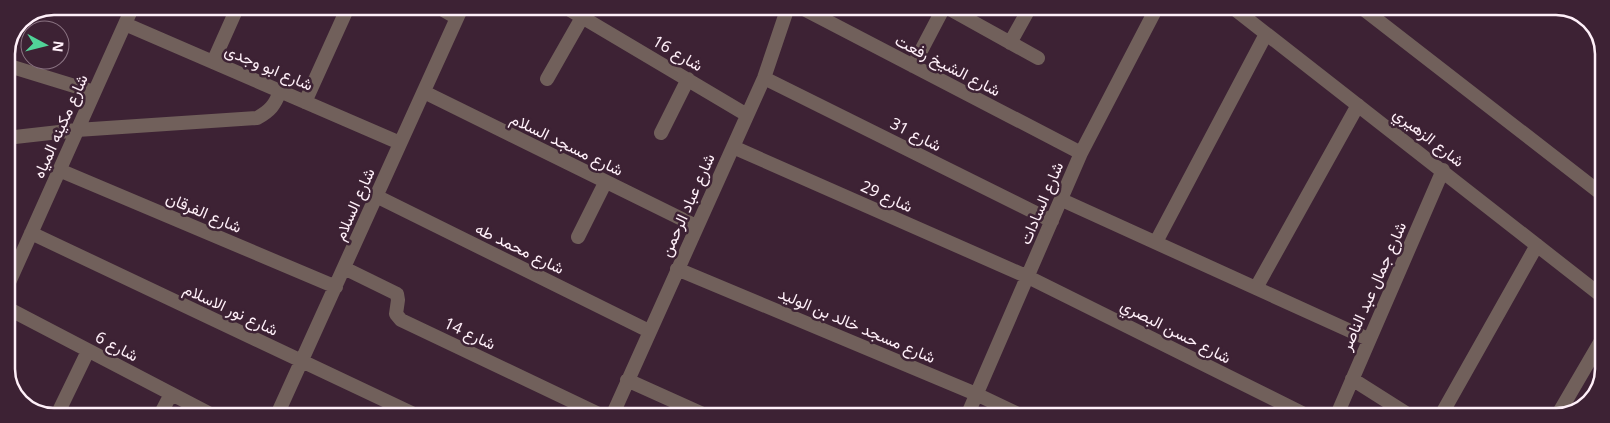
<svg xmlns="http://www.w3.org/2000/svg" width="1610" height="423" font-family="'Noto Sans',Vazirmatn,sans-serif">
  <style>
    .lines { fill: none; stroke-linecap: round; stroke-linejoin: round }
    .minor { stroke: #71605b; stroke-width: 14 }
    .labels { text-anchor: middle; stroke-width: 5; stroke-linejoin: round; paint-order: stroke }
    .street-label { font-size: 16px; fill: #fff0f9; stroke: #3d2234 }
    .rim { fill: none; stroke: #fff0f9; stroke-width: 2.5 }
  </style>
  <rect width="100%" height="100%" fill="#3d2234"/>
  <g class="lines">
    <path class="minor" d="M438 7 457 18
      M565 7 747 115
      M800 7 1081 153
      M946 7 1038 58
      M1232 7 1603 297
      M1362 8 1603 195
      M125 24 400 143
      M1010 43 1030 7
      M213 62 238 6
      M6 65 94 92
      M913 66 944 7
      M764 78 1052 221
      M547 79 588 7
      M424 92 696 226
      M305 102 348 7
      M661 133 688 79
      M6 138 77 130 257 118C270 111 275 105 280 91
      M733 147 1028 277 1308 416
      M59 170 336 287
      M376 196 649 331
      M1062 200 1368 339
      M31 233 418 416
      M578 237 605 183
      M1156 242 1266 34
      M344 268 397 294 398 300 396 314 401 320 603 416
      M677 269 976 394 1022 416
      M7 287 133 6
      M1256 288 1358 105
      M7 308 212 415
      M1352 379 1412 417
      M627 380 707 416
      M57 415 88 351
      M160 415 171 394
      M277 415 462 7
      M612 416 764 78 788 7
      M967 416 1081 153 1157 7
      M1557 416 1602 339
      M1336 417 1443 170
      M1440 417 1537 245"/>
  </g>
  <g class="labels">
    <g class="street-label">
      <text transform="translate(678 53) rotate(30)" y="6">شارع 16</text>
      <text transform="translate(948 65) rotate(27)" y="6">شارع الشيخ رفعت</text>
      <text transform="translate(269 67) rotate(23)" y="6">شارع ابو وجدى</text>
      <text transform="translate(60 126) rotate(-66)" y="6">شارع مكينه المياه</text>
      <text transform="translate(916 134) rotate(27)" y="6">شارع 31</text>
      <text transform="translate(1429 137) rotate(38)" y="6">شارع الزهيري</text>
      <text transform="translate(567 144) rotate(26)" y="6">شارع مسجد السلام</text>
      <text transform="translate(887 196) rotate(24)" y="6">شارع 29</text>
      <text transform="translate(1041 203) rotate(-67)" y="6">شارع السادات</text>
      <text transform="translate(354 204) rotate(-66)" y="6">شارع السلام</text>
      <text transform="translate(687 205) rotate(-66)" y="6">شارع عباد الرحمن</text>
      <text transform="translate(204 212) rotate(23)" y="6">شارع الفرقان</text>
      <text transform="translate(520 248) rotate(26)" y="6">شارع محمد طه</text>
      <text transform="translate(1373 286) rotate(-66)" y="6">شارع جمال عبد الناصر</text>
      <text transform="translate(231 309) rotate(25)" y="6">شارع نور الاسلام</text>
      <text transform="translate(857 325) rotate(23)" y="6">شارع مسجد خالد بن الوليد</text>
      <text transform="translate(1176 331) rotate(27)" y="6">شارع حسن البصري</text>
      <text transform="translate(470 333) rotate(25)" y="6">شارع 14</text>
      <text transform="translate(117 346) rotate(28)" y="6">شارع 6</text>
    </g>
  </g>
  <path d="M0 0H1610V423H0ZM54 15H1556A39 39 0 0 1 1595 54V369A39 39 0 0 1 1556 408H54A39 39 0 0 1 15 369V54A39 39 0 0 1 54 15Z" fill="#3d2234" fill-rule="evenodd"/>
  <path class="rim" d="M54 15H1556A39 39 0 0 1 1595 54V369A39 39 0 0 1 1556 408H54A39 39 0 0 1 15 369V54A39 39 0 0 1 54 15Z"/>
  <g transform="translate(45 45) rotate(97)"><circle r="24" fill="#3d2234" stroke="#8b7483"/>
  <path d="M0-4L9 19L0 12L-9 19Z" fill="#51d398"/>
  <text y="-8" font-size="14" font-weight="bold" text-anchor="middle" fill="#fff0f9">N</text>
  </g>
</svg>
